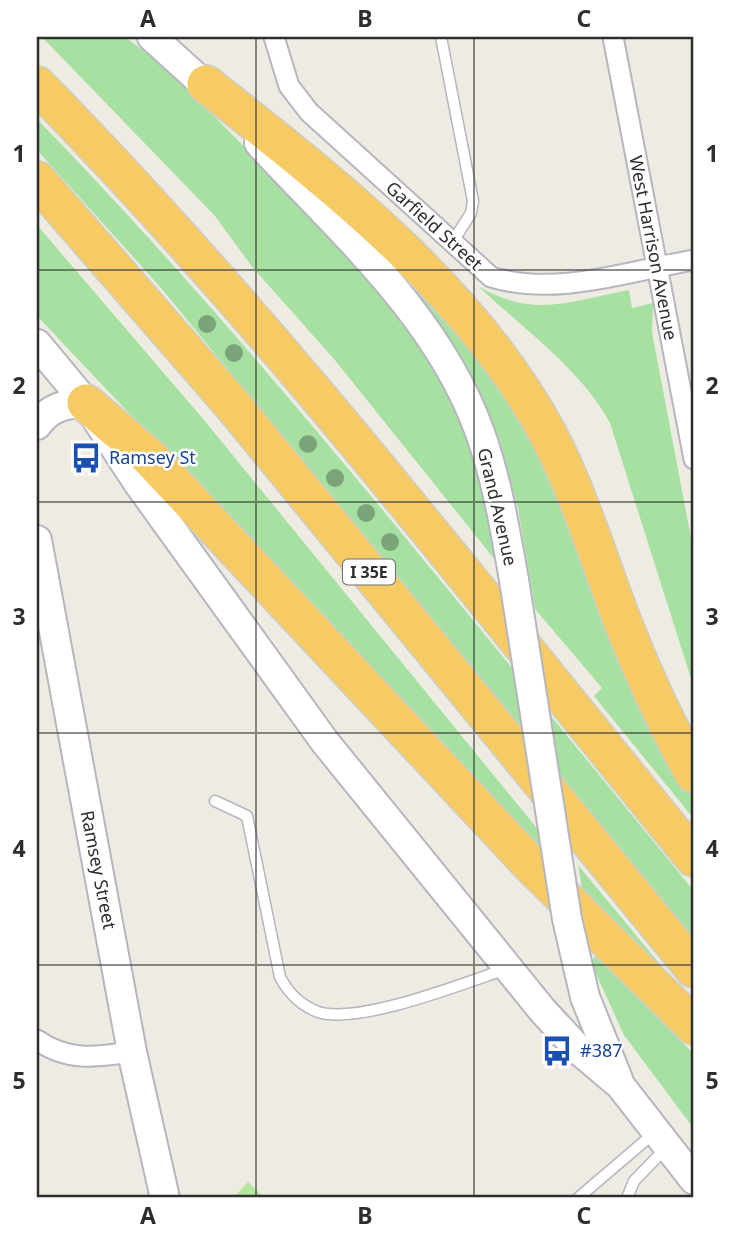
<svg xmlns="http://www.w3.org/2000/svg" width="731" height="1235" font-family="'Noto Sans',sans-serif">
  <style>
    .green { fill: #a6e1a2 }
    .pitch { fill: #b5e89e }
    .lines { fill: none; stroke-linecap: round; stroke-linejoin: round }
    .lane-casing { stroke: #b6b5c0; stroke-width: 13 }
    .street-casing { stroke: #b6b5c0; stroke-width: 23 }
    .secondary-casing { stroke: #b6b5c0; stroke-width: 32 }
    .highway-casing { stroke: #cdcdcd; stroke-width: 40 }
    .lane { stroke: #fff; stroke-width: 10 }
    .street { stroke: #fff; stroke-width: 19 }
    .secondary { stroke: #fff; stroke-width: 28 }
    .highway { stroke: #f7cb64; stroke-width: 37 }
    .secondary-bridge-casing { stroke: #b6b5c0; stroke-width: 32; stroke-linecap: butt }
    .secondary-bridge { stroke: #fff; stroke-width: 28 }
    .tree { fill: #7ca47a }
    .grid { fill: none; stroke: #2e2e2e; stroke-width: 2; stroke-opacity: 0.55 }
    .labels { text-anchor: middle; stroke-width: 5; stroke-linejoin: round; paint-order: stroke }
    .shield { fill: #fff; stroke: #6d6d6d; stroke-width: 2 }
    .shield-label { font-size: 16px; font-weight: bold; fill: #2e2e2e }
    .street-label { font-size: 18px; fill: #2e2e2e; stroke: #fff }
    .transit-label { font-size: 18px; fill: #164399; stroke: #fff; text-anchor: start }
    .neatline { fill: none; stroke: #2e2e2e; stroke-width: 2.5 }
    .grid-label { font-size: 23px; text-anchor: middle; font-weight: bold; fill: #2e2e2e }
  </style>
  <rect width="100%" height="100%" fill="#eeece2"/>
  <path class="green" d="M42 37H125L168 69 382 287 431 355 474 446 500 566 334 359 253 268 215 216Z
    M37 119C208 295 362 484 517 674L525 732 161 288 37 150Z
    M37 225 204 420 540 832 547 863 370 668 38 317Z
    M413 276 521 403 694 790V819L594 696 602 688 535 609 518 508 499 438 465 366 407 281Z
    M478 286C534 319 570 301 629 290L632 308 653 303 652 332 694 554V688L610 423C582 370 521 327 478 286Z
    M551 716 694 891V939L560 775Z
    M578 865 659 963 652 970 585 905Z
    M595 956 694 1054V1129L624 1035 591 963Z"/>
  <path class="pitch" d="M248 1182 264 1197V1198H233Z"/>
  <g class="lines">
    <g class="lane-casing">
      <path id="lane" d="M441 37 473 201 471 213 452 243
        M215 801 247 816 280 977C289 994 300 1005 318 1012 359 1025 464 983 506 969
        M578 1198 653 1134
        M627 1198 634 1181 665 1149"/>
    </g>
    <g class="street-casing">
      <path id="street" d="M274 37 289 86 309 112 491 277C557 297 628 271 694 260
        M613 37 694 459
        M37 1040C68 1062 97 1057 132 1052"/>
    </g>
    <g class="secondary-casing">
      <path id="secondary" d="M152 37 218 97
        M259 143C340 231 437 315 479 430 497 479 505 529 514 580
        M37 344 86 403 138 483 325 742 543 1011 581 1052 620 1085 694 1180
        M37 425C49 408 65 403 86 403
        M37 540 132 1052 165 1198
        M585 997 618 1079"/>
    </g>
    <g class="highway-casing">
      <path id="highway" d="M206 84C331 183 471 290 548 434 580 495 599 561 624 625 644 676 667 726 694 774
        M37 85C274 326 480 596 694 858
        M37 180 235 408 694 969
        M86 403 149 457 531 865 694 1026"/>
    </g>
    <use href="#lane" class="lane"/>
    <use href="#street" class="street"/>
    <use href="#secondary" class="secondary"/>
    <use href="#highway" class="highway"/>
    <g class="secondary-bridge-casing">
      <path id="secondary-bridge" d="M514 580 567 919 585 997"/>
    </g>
    <use href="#secondary-bridge" class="secondary-bridge"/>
  </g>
  <g class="tree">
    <circle cx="207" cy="324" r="9"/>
    <circle cx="234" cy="353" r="9"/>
    <circle cx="308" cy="444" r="9"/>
    <circle cx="335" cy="478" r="9"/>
    <circle cx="366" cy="513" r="9"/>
    <circle cx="390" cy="542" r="9"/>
  </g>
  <path class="grid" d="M256 37V1198M474 37V1198M37 270H694M37 502H694M37 733H694M37 965H694"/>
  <defs>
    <g id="bus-bare" transform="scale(2.415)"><path d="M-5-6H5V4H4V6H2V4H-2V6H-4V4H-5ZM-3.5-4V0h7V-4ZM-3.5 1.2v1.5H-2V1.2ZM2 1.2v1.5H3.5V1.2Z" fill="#1a4fb4" stroke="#fff" stroke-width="2.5" paint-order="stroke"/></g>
  </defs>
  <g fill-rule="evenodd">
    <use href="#bus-bare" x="86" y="458"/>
    <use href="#bus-bare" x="557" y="1051"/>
  </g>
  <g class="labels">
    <rect class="shield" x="343" y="559.5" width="52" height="25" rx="5"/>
    <g class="shield-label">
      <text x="369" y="578">I 35E</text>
    </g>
    <g class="street-label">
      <text transform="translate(434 226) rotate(42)" y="6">Garfield Street</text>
      <text transform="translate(653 248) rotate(79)" y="6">West Harrison Avenue</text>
      <text transform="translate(497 507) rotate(77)" y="6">Grand Avenue</text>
      <text transform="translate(98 870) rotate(79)" y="6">Ramsey Street</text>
    </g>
    <g class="transit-label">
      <text x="109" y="464">Ramsey St</text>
      <text x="580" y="1057">#387</text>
    </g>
  </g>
  <rect width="731" height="1235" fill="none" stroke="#ffffff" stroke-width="77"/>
  <rect x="38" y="38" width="654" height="1158" class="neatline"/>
  <g class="grid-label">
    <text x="148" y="27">A</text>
    <text x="365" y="27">B</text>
    <text x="584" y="27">C</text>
    <text x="19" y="162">1</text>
    <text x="712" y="162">1</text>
    <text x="19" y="394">2</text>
    <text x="712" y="394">2</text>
    <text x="19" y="625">3</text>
    <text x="712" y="625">3</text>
    <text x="19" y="857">4</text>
    <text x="712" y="857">4</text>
    <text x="19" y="1089">5</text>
    <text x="712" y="1089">5</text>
    <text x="148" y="1224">A</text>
    <text x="365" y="1224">B</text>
    <text x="584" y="1224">C</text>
  </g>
</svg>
